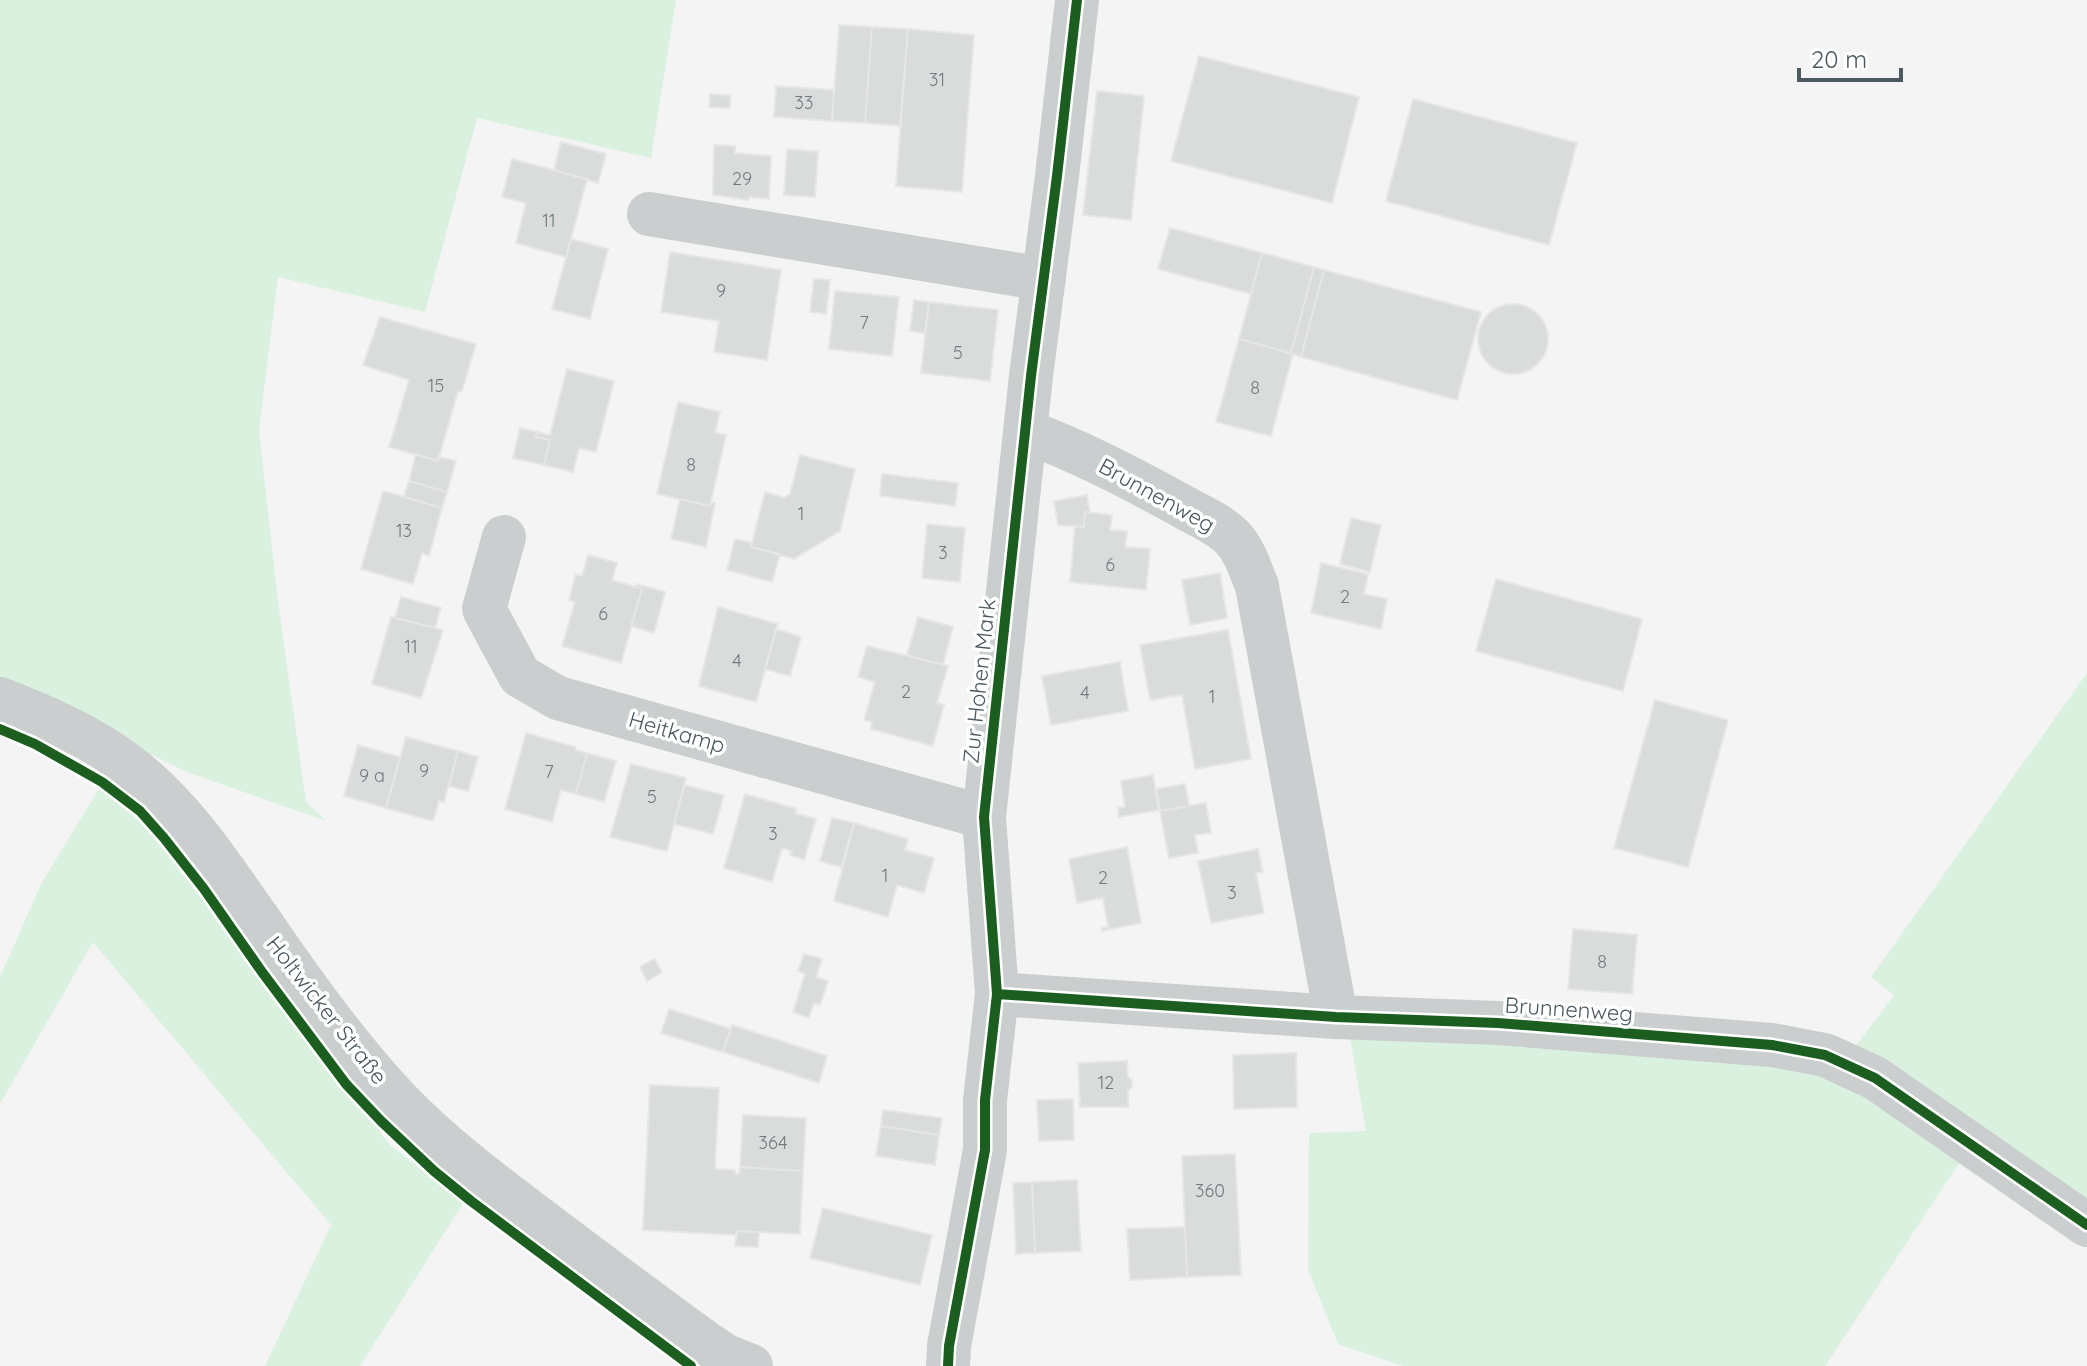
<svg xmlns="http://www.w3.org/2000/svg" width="2087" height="1366" font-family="Quicksand,sans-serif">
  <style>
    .green { fill: #daf1df }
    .building { fill: #dadcdc; stroke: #e5e6e6; stroke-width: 2 }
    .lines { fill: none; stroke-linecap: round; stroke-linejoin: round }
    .minor { stroke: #cbcecf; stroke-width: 44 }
    .cycleway-casing { stroke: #fff; stroke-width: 15 }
    .cycleway { stroke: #1b5e20; stroke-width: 10 }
    .labels { text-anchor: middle; stroke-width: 7; stroke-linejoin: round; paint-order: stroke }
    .number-label { font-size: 18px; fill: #707b80 }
    .street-label { font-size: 22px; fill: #4b5960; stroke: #fff }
  </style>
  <rect width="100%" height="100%" fill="#f4f4f4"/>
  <path class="green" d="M0 0H676L651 158 477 118 425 312 278 277 259 430 278 601 306 802 326 821 187 772 0 681Z
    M2087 673V1208L1855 1047 1894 995 1871 977Z
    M99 789 128 810 159 840 256 973 391 1146 464 1202 360 1366H265L331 1225 93 942 0 1104V977L42 882Z
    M1349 1032 1808 1064 1852 1081 1962 1159 1825 1366H1403L1338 1344 1308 1270 1309 1133 1366 1131Z"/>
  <path class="building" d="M839 25 872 27 865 123 832 121Z
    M872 27 908 29 900 126 865 123Z
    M908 29 974 35 962 192 896 186Z
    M1199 56 1359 97 1332 203 1171 161Z
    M776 86 834 90 832 121 774 117Z
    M1097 91 1144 96 1131 220 1083 215Z
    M710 94 730 96V108L709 107Z
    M1413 99 1577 143 1549 245 1386 201Z
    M561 142 606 154 598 183 554 170Z
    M714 145 735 146V153L771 156 769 199 749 197V200L713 195Z
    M787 149 818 152 815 197 784 195Z
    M512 159 587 179 566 257 516 243 526 203 502 197Z
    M1170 228 1262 253 1251 294 1158 269Z
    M571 239 608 249 590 319 552 309Z
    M670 252 781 270 767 360 714 352 719 321 661 312Z
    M1262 253 1314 267 1291 353 1239 339Z
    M1314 267 1324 270 1301 357 1291 353Z
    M1324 270 1481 312 1457 400 1301 357Z
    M814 279 830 280 826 314 810 312Z
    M835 291 899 297 892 356 829 349Z
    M914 300 929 302 925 333 910 331Z
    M929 302 998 310 990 381 921 373Z
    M1478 339a35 35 0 1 1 70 0a35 35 0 1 1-70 0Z
    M380 317 476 344 462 391H458L438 461 389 447 409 380 363 365Z
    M1239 339 1293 354 1271 436 1216 422Z
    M567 369 614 381 596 452 579 448 573 472 544 465 550 440 535 437 537 432 550 435Z
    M678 402 720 412 715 433 726 435 710 506 657 494Z
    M520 428 537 432 535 437 550 440 544 465 513 458Z
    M416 454 438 461 439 457 456 461 447 492 409 481Z
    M800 455 855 469 840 531 794 559 751 547 765 492 784 498 790 494Z
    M882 474 958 483 955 506 880 496Z
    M409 481 447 492 442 508 404 497Z
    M383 491 442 508 429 556 422 553 413 584 361 569Z
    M1087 495 1090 513 1085 512 1084 527 1058 525 1054 501Z
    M680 499 710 506 711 502 715 503 706 547 671 539Z
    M1085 512 1112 515 1110 530 1127 531 1125 547 1150 549 1146 590 1070 582 1075 526 1084 527Z
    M1351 518 1381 525 1370 572 1340 564Z
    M927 524 965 528 960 582 922 578Z
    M735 539 752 543 751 547 780 554 772 582 727 570Z
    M588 555 617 563 612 580 642 589 621 663 562 646 575 602 569 600 576 574 582 576Z
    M1321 563 1368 574 1364 594 1387 599 1381 629 1311 613Z
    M1220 573 1227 618 1190 625 1182 580Z
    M1496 579 1642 619 1623 691 1476 651Z
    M637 584 665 592 654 633 631 626 642 589 636 587Z
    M401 597 441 608 435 628 395 618Z
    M718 607 778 624 756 702 699 686Z
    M391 617 443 630 421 698 372 684Z
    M918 617 953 627 943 665 907 655Z
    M776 629 801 637 790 676 765 669Z
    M1228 630 1251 759 1195 769 1182 695 1150 700 1140 645Z
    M867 646 948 666 937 703 944 705 933 746 871 729 872 722 864 720 875 682 858 677Z
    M1120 662 1128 711 1051 725 1042 676Z
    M1655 700 1728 720 1688 867 1614 848Z
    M526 733 575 747V750L587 753 576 794 561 790 552 822 505 809Z
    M406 737 458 751 444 802 439 801 433 821 386 808Z
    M358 745 400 757 386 808 344 796Z
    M458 751 478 757 468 791 449 786Z
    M587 753 616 761 604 802 576 794Z
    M631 764 686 778 667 851 610 837Z
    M1153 775 1159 810 1119 817 1118 808 1125 807 1121 781Z
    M1185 784 1189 806 1160 811 1156 789Z
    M684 785 724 795 713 834 674 824Z
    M745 794 797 809 795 813 816 819 804 860 790 855 792 851 782 848 772 882 724 868Z
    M1206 803 1211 833 1195 835 1198 853 1169 858 1160 811Z
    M832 818 854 823 841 867 820 861Z
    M854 823 908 839 905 850 934 858 924 893 897 885 888 917 834 901Z
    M1127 847 1141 923 1102 931V928L1108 927 1103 898 1077 903 1069 859Z
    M1258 849 1263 872 1256 873 1264 913 1211 923 1198 861Z
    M1573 929 1637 935 1632 994 1568 989Z
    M804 954 822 959 816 977 828 981 820 1005 814 1003 809 1018 793 1012 805 974 798 971Z
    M654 959 662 972 647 981 640 967Z
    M669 1009 731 1029 723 1052 661 1033Z
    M732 1025 827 1056 819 1083 723 1052Z
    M1296 1053 1297 1107 1234 1109 1233 1055Z
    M1127 1061 1128 1077 1132 1080V1087L1128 1091V1107H1080L1078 1063Z
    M650 1085 719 1088 715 1169 735 1170V1174H739L740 1167 803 1171 800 1234 737 1231 736 1235 643 1230Z
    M1073 1099 1074 1140 1039 1141 1037 1100Z
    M883 1110 942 1118 939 1135 881 1126Z
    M743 1115 806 1118 803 1171 740 1167Z
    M881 1126 939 1135 935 1165 876 1156Z
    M1235 1154 1241 1275 1187 1277 1182 1156Z
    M1077 1180 1081 1251 1035 1253 1032 1182Z
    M1032 1182 1035 1253 1016 1254 1013 1183Z
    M823 1208 932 1235 920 1285 810 1258Z
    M1185 1227 1187 1277 1130 1280 1127 1229Z
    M737 1231 759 1232 758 1247 735 1246Z"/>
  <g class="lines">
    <path class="minor" d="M649 214 1044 279
      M1025 431C1079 451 1129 477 1180 505 1197 515 1218 523 1232 537 1245 551 1250 569 1257 586L1336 1017
      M504 537 484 609 520 676 558 698 984 817
      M0 699C44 716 90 736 128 765 181 805 219 863 257 917 300 980 345 1043 397 1099 442 1146 493 1184 545 1223 598 1263 651 1303 705 1342L726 1356 751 1366
      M997 994 1336 1017 1498 1023 1772 1045 1825 1055 1875 1078 2087 1225
      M948 1366 949 1346 985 1150V1100L997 994 984 817 1031 376 1057 176 1077 0"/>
    <g class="cycleway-casing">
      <path id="cycleway" d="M0 729 35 744 102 782 140 811 164 838 204 889 262 972 346 1084 381 1121 434 1171 471 1201 691 1366
        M997 994 1336 1017 1498 1023 1772 1045 1825 1055 1875 1078 2087 1225
        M948 1366 949 1346 985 1150V1100L997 994 984 817 1031 376 1057 176 1077 0"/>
    </g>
    <use href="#cycleway" class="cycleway"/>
  </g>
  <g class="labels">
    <g class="number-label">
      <text x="937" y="86">31</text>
      <text x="804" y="109">33</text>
      <text x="742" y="185">29</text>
      <text x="549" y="227">11</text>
      <text x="721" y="297">9</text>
      <text x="864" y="329">7</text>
      <text x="958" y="359">5</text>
      <text x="436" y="392">15</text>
      <text x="1255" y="394">8</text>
      <text x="691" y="471">8</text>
      <text x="801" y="520">1</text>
      <text x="404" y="537">13</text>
      <text x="943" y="559">3</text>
      <text x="1110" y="571">6</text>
      <text x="1345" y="603">2</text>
      <text x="603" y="620">6</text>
      <text x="411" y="653">11</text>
      <text x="737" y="667">4</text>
      <text x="906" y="698">2</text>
      <text x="1085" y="699">4</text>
      <text x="1212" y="703">1</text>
      <text x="424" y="777">9</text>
      <text x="549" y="778">7</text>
      <text x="372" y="782">9 a</text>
      <text x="652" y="803">5</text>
      <text x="773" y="840">3</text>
      <text x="885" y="882">1</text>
      <text x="1103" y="884">2</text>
      <text x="1232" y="899">3</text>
      <text x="1602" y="968">8</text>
      <text x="1106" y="1089">12</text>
      <text x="773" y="1149">364</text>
      <text x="1210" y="1197">360</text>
    </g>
    <g class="street-label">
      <text transform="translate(1157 495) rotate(29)" y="8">Brunnenweg</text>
      <text transform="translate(979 681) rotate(-84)" y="8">Zur Hohen Mark</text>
      <text transform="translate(677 732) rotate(16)" y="8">Heitkamp</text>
      <text transform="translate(1569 1009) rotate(4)" y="8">Brunnenweg</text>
      <text transform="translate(327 1010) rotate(52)" y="8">Holtwicker Straße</text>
    </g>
  </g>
  <path d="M1799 68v12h102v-12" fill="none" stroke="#4b5960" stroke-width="4"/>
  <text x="1811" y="68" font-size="24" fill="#4b5960" stroke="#ffffff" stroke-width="6" paint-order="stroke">20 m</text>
</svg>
